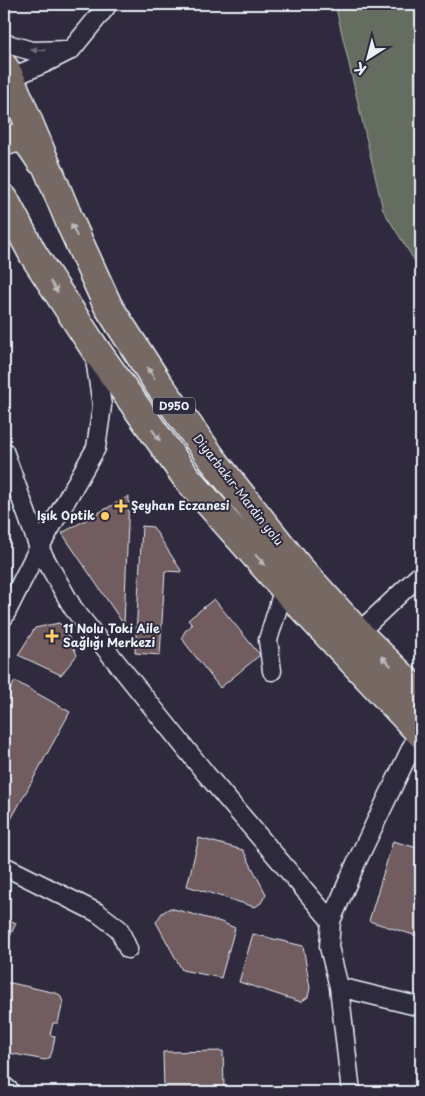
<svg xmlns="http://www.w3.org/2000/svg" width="425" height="1096" font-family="'Playpen Sans',sans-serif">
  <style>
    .green { fill: #656d61; stroke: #a6afac }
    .building { fill: #715b5f; stroke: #e8f1f8 }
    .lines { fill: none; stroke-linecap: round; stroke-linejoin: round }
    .street-casing { stroke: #e8f1f8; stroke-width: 21 }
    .highway-casing { stroke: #e8f1f8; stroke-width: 31 }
    .street { stroke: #2f2a3d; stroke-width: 18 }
    .highway { stroke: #766964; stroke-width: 28 }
    .oneway { fill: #70707e }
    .oneway2 { fill: #babbbd }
    .poi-dot { fill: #ffd166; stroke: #2f2a3d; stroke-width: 2 }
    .labels { text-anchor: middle; stroke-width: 4; stroke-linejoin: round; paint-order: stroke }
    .shield { fill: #2f2a3d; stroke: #b0b5c0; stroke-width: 1 }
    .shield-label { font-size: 11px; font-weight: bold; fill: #e8f1f8 }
    .street-label { font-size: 12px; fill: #e8f1f8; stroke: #2f2a3d }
    .poi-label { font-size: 12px; font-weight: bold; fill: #e8f1f8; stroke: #2f2a3d; text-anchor: start }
  </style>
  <rect width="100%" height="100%" fill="#2f2a3d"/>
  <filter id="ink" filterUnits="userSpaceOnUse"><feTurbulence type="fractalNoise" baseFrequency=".02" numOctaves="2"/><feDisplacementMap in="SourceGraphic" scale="10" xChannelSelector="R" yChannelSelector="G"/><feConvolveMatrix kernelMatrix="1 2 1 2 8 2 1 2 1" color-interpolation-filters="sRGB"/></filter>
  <g filter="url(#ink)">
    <path class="green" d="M335 4H421V271L383 210Z"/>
    <path class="building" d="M129 496 124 625 62 533Z
      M142 526 153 527 182 572 165 571 160 655 135 653Z
      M214 599 260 655 220 688 185 643 182 637 185 631 192 625 188 620Z
      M59 623 65 629 77 655 61 675 18 655 35 628Z
      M15 681 70 712 4 832V701Z
      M199 838 243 850 266 894 261 903 255 907 187 886Z
      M393 841 421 849V922L417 936 369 921Z
      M170 908 221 922 235 928 221 978 182 970 156 922 162 913Z
      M4 918 16 923 4 950Z
      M253 934 303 946 310 988 308 997 301 1002 239 982Z
      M4 983H11L56 993 60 995 63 1002 58 1023H53L50 1035 55 1036 52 1052 49 1058 45 1060 4 1052Z
      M223 1051 224 1088 164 1089 163 1052Z"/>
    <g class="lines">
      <g class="street-casing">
        <path id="street" d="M4 43 32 51 71 50 45 63 10 78
          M71 50 106 7 107 4
          M4 451 39 548 73 608 206 774 331 921
          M4 617 34 557 96 448 102 406 94 352
          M358 633 421 574
          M272 671 268 640 284 588
          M4 866 98 913 119 929 128 949
          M339 987 421 1007
          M4 1086 11 1092
          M351 1092 339 987 329 947 331 921 356 863 419 732"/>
      </g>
      <g class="highway-casing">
        <path id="highway" d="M4 67 10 78 73 229 108 306 157 382 213 460 298 567 358 633 421 695
          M4 142C26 132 29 144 41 161
          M4 199 33 254 93 346 186 477 284 588 421 734"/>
      </g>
      <use href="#street" class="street"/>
      <use href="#highway" class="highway"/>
    </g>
    <defs><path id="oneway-solid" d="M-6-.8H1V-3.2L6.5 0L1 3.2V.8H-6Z" transform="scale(1.25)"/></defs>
    <use class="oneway" href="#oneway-solid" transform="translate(38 50) rotate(-178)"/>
    <g class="oneway2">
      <use href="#oneway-solid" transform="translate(74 230) rotate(-114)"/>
      <use href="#oneway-solid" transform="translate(54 287) rotate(57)"/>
      <use href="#oneway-solid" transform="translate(151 373) rotate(-123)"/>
      <use href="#oneway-solid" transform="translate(156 435) rotate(55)"/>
      <use href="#oneway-solid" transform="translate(260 560) rotate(48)"/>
      <use href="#oneway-solid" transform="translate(386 661) rotate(-136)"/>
    </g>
  </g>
  <g class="poi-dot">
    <path d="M118.5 498.5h5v5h5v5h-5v5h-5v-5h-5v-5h5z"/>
    <circle cx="105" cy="516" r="5"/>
    <path d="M49.5 628.5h5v5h5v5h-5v5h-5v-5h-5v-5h5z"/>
  </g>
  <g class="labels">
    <rect class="shield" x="153" y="397.5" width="42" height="17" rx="4"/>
    <g class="shield-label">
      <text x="174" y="410">D950</text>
    </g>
    <g class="street-label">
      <text transform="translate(238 490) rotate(52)" y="4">Diyarbakır-Mardin yolu</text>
    </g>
    <g class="poi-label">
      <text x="131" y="510">Şeyhan Eczanesi</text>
      <text x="95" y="520" text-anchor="end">Işık Optik</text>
      <text x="63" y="633">11 Nolu Toki Aile<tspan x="63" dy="14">Sağlığı Merkezi</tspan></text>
    </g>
  </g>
  <rect width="425" height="1096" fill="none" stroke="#2f2a3d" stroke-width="20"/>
  <rect x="10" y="10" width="405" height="1076" fill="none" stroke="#e8f1f8" stroke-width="2" filter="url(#ink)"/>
  <g transform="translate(368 58) rotate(216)" stroke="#2f2a3d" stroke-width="4" paint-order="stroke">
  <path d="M0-4L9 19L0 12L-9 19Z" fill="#e8f1f8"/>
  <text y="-8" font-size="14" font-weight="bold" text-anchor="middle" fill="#e8f1f8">K</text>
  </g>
</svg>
